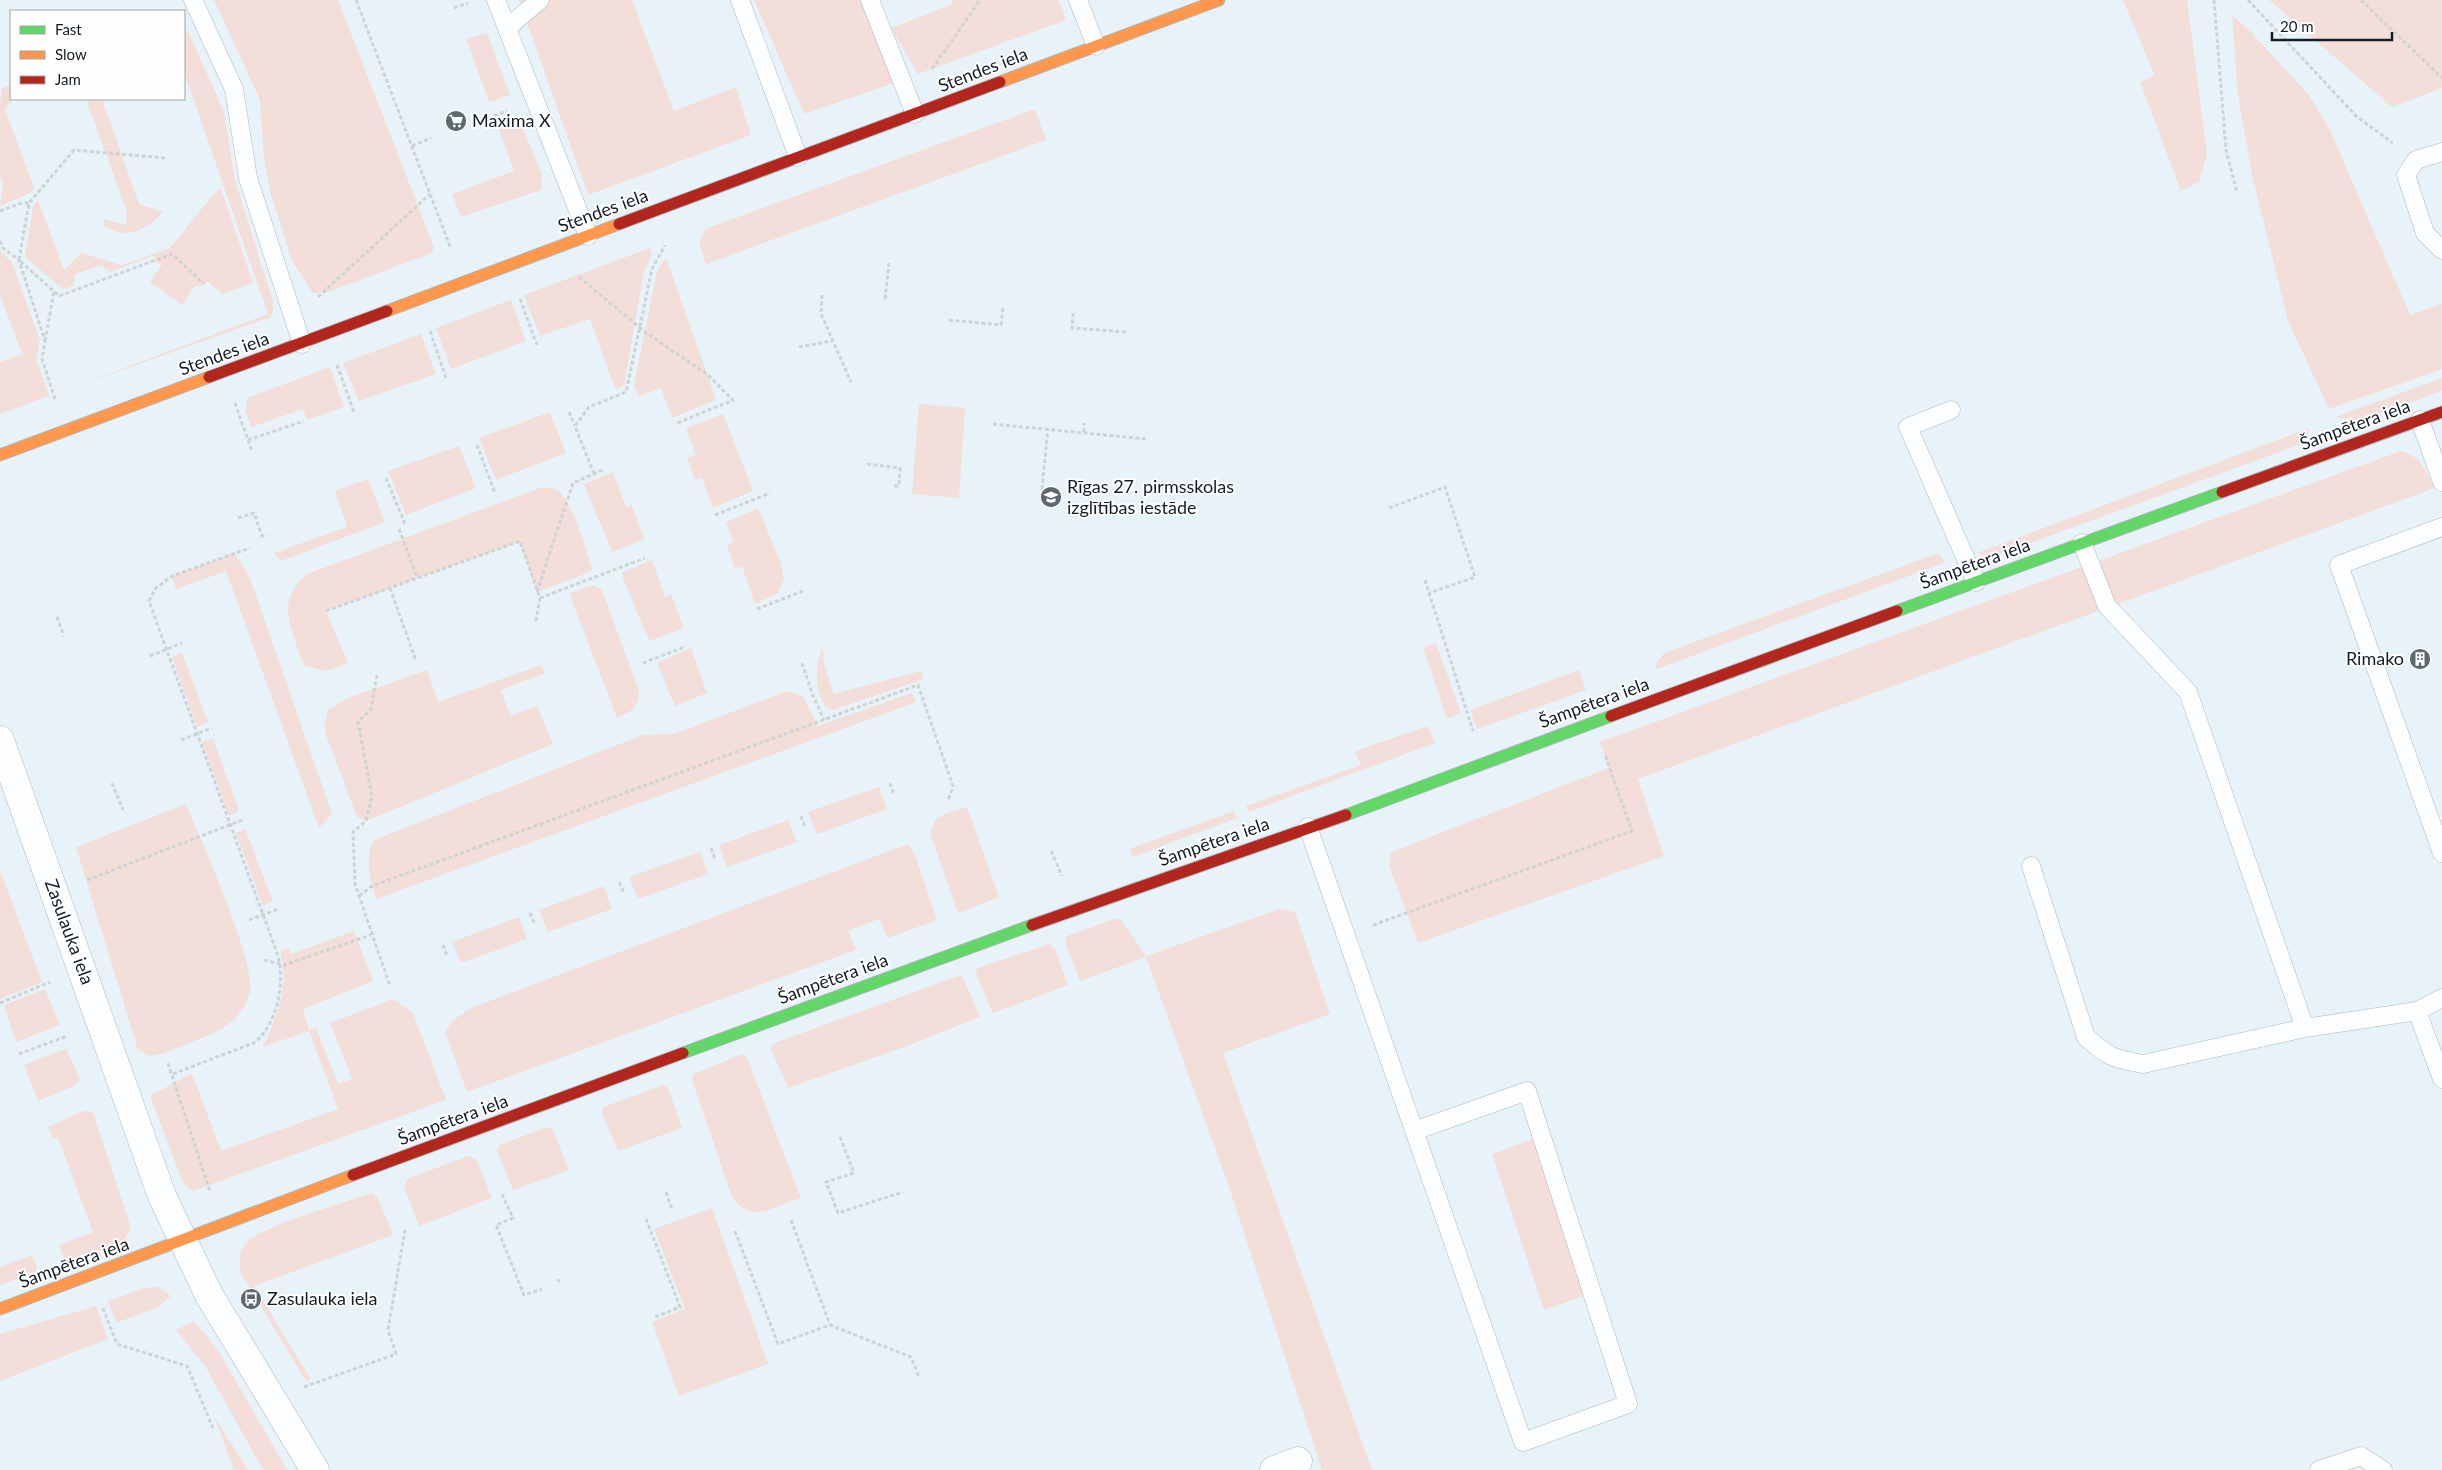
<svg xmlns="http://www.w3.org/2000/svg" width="2442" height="1470" font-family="Lato,sans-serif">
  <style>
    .green { fill: #f3ded9 }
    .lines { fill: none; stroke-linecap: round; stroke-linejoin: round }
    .lane-casing { stroke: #adb7bd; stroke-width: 19 }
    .street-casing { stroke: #adb7bd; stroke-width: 29 }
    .fast-casing { stroke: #adb7bd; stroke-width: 13 }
    .slow-casing { stroke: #adb7bd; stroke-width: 13 }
    .jam-casing { stroke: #adb7bd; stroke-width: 13 }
    .path { stroke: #cfd3d4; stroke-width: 3; stroke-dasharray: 4 2.5; stroke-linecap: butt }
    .lane { stroke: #fcfdfe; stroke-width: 18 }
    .street { stroke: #fcfdfe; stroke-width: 28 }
    .fast { stroke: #63d668; stroke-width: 11 }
    .slow { stroke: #ff974d; stroke-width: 11 }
    .jam { stroke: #b3261e; stroke-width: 11 }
    .labels { text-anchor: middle; stroke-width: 4; stroke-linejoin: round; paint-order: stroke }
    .street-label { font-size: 18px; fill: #131e24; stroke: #fefefe }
    .poi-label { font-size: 18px; fill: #131e24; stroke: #fefefe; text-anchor: start }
  </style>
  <rect width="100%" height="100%" fill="#e8f3f9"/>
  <path class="green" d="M214 0H338L434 247 432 253 328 292 313 293 292 261 270 191 264 159 260 100Z
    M519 0H632L674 111 736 87 751 135 588 195Z
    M754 0H863L894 83 804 114Z
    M952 0H1058L1066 20 918 74 891 28 953 4Z
    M2123 0H2187L2207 154 2199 181 2181 191 2140 82 2155 76Z
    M2269 0H2442V88L2392 107Z
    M2232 15 2250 31 2309 95 2330 130 2410 315 2442 304V369L2329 409 2288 321 2252 175 2238 95Z
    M188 31 224 112 235 180 274 305 271 317 60 392 268 314 184 72V33Z
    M487 33 510 95 489 102 466 39Z
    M11 85 13 99 5 109 34 188 30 193 0 206 3 183 0 177V103L2 88Z
    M86 99H102L139 204 163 212C147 230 125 241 103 225L104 219 126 225 127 212Z
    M1035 109 1046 140 706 264C701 250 695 239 708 228Z
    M520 121 542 175 541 190 461 217 452 194 514 171 498 127Z
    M221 189 253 283 223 294 208 282 194 287 182 305 150 282 162 264 157 263 153 256 110 272 102 265 75 274 73 286 63 289 25 257 33 206 38 200 64 270 81 253 122 265 170 248 216 191Z
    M650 248 652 254 644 272 624 385 615 389 590 319 540 336 524 295Z
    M0 251 12 262 40 341 36 359 49 396 0 414V362L22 354 0 295Z
    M664 260H667L716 400 672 418 661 388 638 396 634 385 657 271Z
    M511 300 526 341 451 369 436 328Z
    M421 334 436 374 359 401 343 363Z
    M330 367 344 407 307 420 303 409 251 427 246 412 247 398Z
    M2442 378V391L2356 422 2335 417Z
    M919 404 965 408 959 498 912 494Z
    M550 412 566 453 496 480 479 438Z
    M723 414 753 491 713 508 702 478 695 480 687 458 696 455 686 428Z
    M2309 428 2308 436 2302 444 1986 559 1977 553Z
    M459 446 476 488 406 515 388 471Z
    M2401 451C2422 457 2425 470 2435 488L1638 779 1664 856 1418 943 1389 866 1391 852 1609 768 1600 742Z
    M613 472 626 507 632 506 644 539 612 552 584 484Z
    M368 479 385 522 281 561 274 553 347 527 335 491Z
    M540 488C545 488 551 487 555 489 573 498 585 549 592 568L590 572 537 592 520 541 326 611 348 663 326 671 305 666C299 657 297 647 294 637 285 609 284 595 307 574Z
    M758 508 780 561 784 579 778 593 755 604 742 566 735 569 727 545 733 542 726 522Z
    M235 553 250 578 332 814 319 828 226 571 176 589 172 576Z
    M1939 553 1944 563 1657 669 1655 665 1664 653Z
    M652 560 665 597 671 594 684 628 649 641 621 573Z
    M593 585 602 590 639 691C639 707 631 713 617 718L569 593Z
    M1436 643 1461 713 1447 719 1423 648Z
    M823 647 824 664 834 694 921 671 924 679 833 710C813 705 814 663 823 647Z
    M691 648 707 693 675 706 657 663Z
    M182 653 208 722 197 727 172 657Z
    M541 665 545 673 501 690 510 716 537 706 553 744 366 821 357 817 326 735 325 722 328 710 350 697 427 670 438 702Z
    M1579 670 1586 690 1477 729 1470 710Z
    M787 691 803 696 818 726 911 693 916 699 914 703 376 899C370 881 364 858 374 840L643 735 674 734Z
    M1428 726 1435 743 1249 812 1246 806 1361 765 1355 751Z
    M213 738 239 811 229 816 202 742Z
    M879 787 887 809 817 834 808 812Z
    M186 804C200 838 256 962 250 991 244 1019 221 1031 197 1040 182 1045 165 1055 150 1056L138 1050 76 847Z
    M967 807 999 897 958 913 931 836C932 813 948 814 967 807Z
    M1234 811 1237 818 1133 857 1129 849Z
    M788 820 797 842 727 867 719 845Z
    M245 829 273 901 263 906 236 833Z
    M908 844 915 855 937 920 888 938 879 919 848 931 856 950 467 1092 445 1032 453 1020 471 1008Z
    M700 852 708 874 638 899 629 877Z
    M0 870 42 982 0 999Z
    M604 886 612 909 548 932 539 910Z
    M1280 909 1295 912 1330 1014 1223 1053 1372 1470H1322L1230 1190 1146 957 1080 981 1065 942 1067 936 1114 919 1121 920 1146 956Z
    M519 917 527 939 461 963 452 942Z
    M354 931 373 981 303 1009 309 1030 316 1028 338 1084 352 1079 330 1023 393 999 413 1013 446 1100 193 1191 183 1183 150 1096 192 1073 221 1151 338 1109 309 1031 263 1047C277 1016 290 985 280 951L289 948 291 954Z
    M1050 944 1055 949 1068 985 993 1013 976 974 977 968Z
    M958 976 963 977 980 1017 907 1046 788 1088 771 1049 772 1044Z
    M45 989 60 1025 16 1042 4 1005Z
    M66 1049 80 1079 74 1086 38 1101 24 1065Z
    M742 1054 747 1058 801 1198C775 1205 752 1226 732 1197L692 1080 693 1074Z
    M664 1085 668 1088 682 1128 618 1151 602 1113 603 1107Z
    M85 1110 93 1112 131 1228 122 1244 68 1262 64 1259 59 1245 93 1232 58 1138 53 1139 48 1127Z
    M547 1127 553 1130 569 1170 513 1190 497 1150 499 1145Z
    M1541 1136 1592 1293 1544 1310 1492 1154Z
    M468 1156 476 1159 492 1198 419 1226 404 1187 407 1179Z
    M372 1193 378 1198 393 1235 254 1286 311 1379 306 1381 241 1274C238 1263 239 1249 248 1241 267 1224 344 1203 372 1193Z
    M712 1208 768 1364 679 1396 652 1322 685 1309 654 1229Z
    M32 1255 37 1268 36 1272 0 1285V1267Z
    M158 1287 171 1296 158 1307 116 1323 108 1301 144 1288Z
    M96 1306 108 1339 0 1381V1334Z
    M194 1321 218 1350 287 1470H263L205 1366 176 1330Z
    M214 1416 248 1470H234Z"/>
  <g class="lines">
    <g class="lane-casing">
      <path id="lane" d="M193 0 234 89 248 178 302 344
        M496 0 588 236
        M740 0 798 157
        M870 0 915 114
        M1078 0 1096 46
        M507 28 540 0
        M2442 152 2416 160 2406 175 2425 233 2442 250
        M1951 410 1908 427 1976 582
        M2420 420 2442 482
        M2442 527 2339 565 2442 853
        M2082 543 2107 606 2188 692 2305 1028
        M1308 827 1523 1442 1628 1404 1527 1091 1414 1131
        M2031 866 2086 1037C2108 1057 2114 1059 2143 1064L2305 1028 2417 1011 2442 1079
        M2417 1011 2442 998
        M2319 1470 2361 1456 2383 1470"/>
    </g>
    <g class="street-casing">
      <path id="street" d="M0 740 162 1196 209 1295 315 1470
        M1274 1470 1298 1461"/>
    </g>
    <g class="fast-casing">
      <path id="fast" d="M1897 611 2222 492
        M1346 815 1611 716
        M683 1053 1032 925"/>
    </g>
    <g class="slow-casing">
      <path id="slow" d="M1000 82 1219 0
        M387 311 619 224
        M0 455 209 377
        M0 1309 353 1175"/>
    </g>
    <g class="jam-casing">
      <path id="jam" d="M619 224 1000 82
        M209 377 387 311
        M2222 492 2442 412
        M1611 716 1897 611
        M1032 925 1346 815
        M353 1175 683 1053"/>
    </g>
    <path class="path" d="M356 0 451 249
      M2214 0 2226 150 2237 193
      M2248 0 2357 117 2393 143
      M2361 0 2442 78
      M454 8 468 3
      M932 69 980 0
      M494 116 507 111
      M412 146 431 138
      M165 158 74 150 29 203 19 260 59 296 172 254 204 284
      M0 211 22 203H29
      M0 241 3 248 19 260 45 341 42 359 55 399
      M579 277 645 332 707 374 733 400 675 424
      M822 295 821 314 851 382
      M318 297 430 194
      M520 299 537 345
      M885 299 889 263
      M1073 313 1072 328 1127 332
      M949 320 1001 325 1003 308
      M430 331 446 378
      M45 341 54 291
      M799 347 832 341
      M337 365 354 412
      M235 403 248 440 304 421
      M569 412 575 426
      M993 424 1146 439
      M1084 432V423
      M248 440 252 452
      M477 445 495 493
      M867 464 900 468 899 486H893
      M594 474 575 426 589 407 626 392 652 269 665 245
      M386 478 406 526
      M1042 489 1048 429
      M1389 508 1445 487 1475 577 1429 593
      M715 515 770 493
      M238 518 254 513 262 536 267 535
      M399 529 417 577
      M1425 580 1473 731
      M390 588 416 661
      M537 592 573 483 605 469
      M757 609 803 591
      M326 611 520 541 540 598 645 558
      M57 617 64 636
      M536 621 540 598
      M150 656 182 643
      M643 663 684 647
      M802 663 812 693 824 720
      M377 675 371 709 358 722 372 796 366 821 353 832 355 884 390 986
      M181 740 212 728
      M112 783 123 810
      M890 783 894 795
      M801 816 805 826
      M711 848 715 859
      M1051 851 1062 876
      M87 880 245 819
      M619 882 624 893
      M359 896 372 886 918 685 953 786 948 801
      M530 913 535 925
      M249 920 278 909
      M1373 925 1632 831 1605 755
      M443 945 447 956
      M264 960 284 965 371 935
      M0 1003 50 982
      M19 1054 67 1036
      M168 1063 210 1192
      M173 1074 256 1042C278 1020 286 982 277 953L149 601 156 588 172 576 250 548
      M840 1137 854 1173 826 1182 838 1213 903 1192
      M666 1192 672 1209
      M502 1194 513 1218 496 1225 524 1295 542 1289
      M646 1219 680 1307 655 1317
      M791 1220 830 1325
      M735 1231 778 1344 830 1325 911 1357 919 1377
      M558 1279 559 1282
      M103 1308 117 1344 187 1366 213 1428
      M304 1387 396 1354 388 1330 405 1230"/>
    <use href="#lane" class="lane"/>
    <use href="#street" class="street"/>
    <use href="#fast" class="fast"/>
    <use href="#slow" class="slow"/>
    <use href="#jam" class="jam"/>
  </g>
  <defs>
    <g id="supermarket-disc" transform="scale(1.125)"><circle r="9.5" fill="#5e696f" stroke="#fefefe"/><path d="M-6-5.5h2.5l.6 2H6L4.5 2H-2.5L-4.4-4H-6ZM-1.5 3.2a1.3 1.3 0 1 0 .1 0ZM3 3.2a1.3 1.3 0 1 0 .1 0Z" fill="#fff"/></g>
    <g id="school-disc" transform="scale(1.125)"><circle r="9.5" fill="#5e696f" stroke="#fefefe"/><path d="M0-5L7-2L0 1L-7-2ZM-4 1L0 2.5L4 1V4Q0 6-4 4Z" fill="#fff"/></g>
    <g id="building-disc" transform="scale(1.125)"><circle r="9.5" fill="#5e696f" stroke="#fefefe"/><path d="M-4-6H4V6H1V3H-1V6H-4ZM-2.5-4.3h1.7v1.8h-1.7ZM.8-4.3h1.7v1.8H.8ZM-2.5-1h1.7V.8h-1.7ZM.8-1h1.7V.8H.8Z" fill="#fff"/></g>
    <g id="bus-disc" transform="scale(1.125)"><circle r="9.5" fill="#5e696f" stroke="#fefefe"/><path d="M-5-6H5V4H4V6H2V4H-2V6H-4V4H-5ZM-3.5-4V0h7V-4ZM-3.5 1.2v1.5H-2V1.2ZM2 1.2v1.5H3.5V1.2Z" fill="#fff"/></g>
  </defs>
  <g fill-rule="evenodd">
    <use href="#supermarket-disc" x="456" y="121"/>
    <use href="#school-disc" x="1051" y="497"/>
    <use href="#building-disc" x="2420" y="659"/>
    <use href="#bus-disc" x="251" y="1299"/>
  </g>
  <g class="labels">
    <g class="street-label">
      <text transform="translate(983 70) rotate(-21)" y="6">Stendes iela</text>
      <text transform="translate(603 211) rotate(-20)" y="6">Stendes iela</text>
      <text transform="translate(224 354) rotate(-20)" y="6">Stendes iela</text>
      <text transform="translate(2355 425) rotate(-20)" y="6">Šampētera iela</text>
      <text transform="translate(1975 564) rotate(-20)" y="6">Šampētera iela</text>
      <text transform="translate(1594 703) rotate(-20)" y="6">Šampētera iela</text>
      <text transform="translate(1214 842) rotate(-19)" y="6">Šampētera iela</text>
      <text transform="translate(69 932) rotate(70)" y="6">Zasulauka iela</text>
      <text transform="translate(833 979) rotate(-20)" y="6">Šampētera iela</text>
      <text transform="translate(453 1120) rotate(-20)" y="6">Šampētera iela</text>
      <text transform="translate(74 1263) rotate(-20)" y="6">Šampētera iela</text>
    </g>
    <g class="poi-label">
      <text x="472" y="127">Maxima X</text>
      <text x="1067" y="493">Rīgas 27. pirmsskolas<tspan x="1067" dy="21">izglītības iestāde</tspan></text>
      <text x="2404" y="665" text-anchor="end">Rimako</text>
      <text x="267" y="1305">Zasulauka iela</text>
    </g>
  </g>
  <rect x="10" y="10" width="175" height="90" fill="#fefefe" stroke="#a0a4a7"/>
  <rect x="20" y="26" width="25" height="8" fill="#63d668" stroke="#a0a4a7"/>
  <text x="55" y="35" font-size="15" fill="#131e24">Fast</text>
  <rect x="20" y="51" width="25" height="8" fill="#ff974d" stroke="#a0a4a7"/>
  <text x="55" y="60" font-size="15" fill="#131e24">Slow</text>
  <rect x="20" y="76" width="25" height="8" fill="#b3261e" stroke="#a0a4a7"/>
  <text x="55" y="85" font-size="15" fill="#131e24">Jam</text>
  <path d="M2272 32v8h120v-8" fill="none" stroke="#131e24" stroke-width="2.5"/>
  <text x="2280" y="32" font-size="15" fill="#131e24" stroke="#fefefe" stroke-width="4" paint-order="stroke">20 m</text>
</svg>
